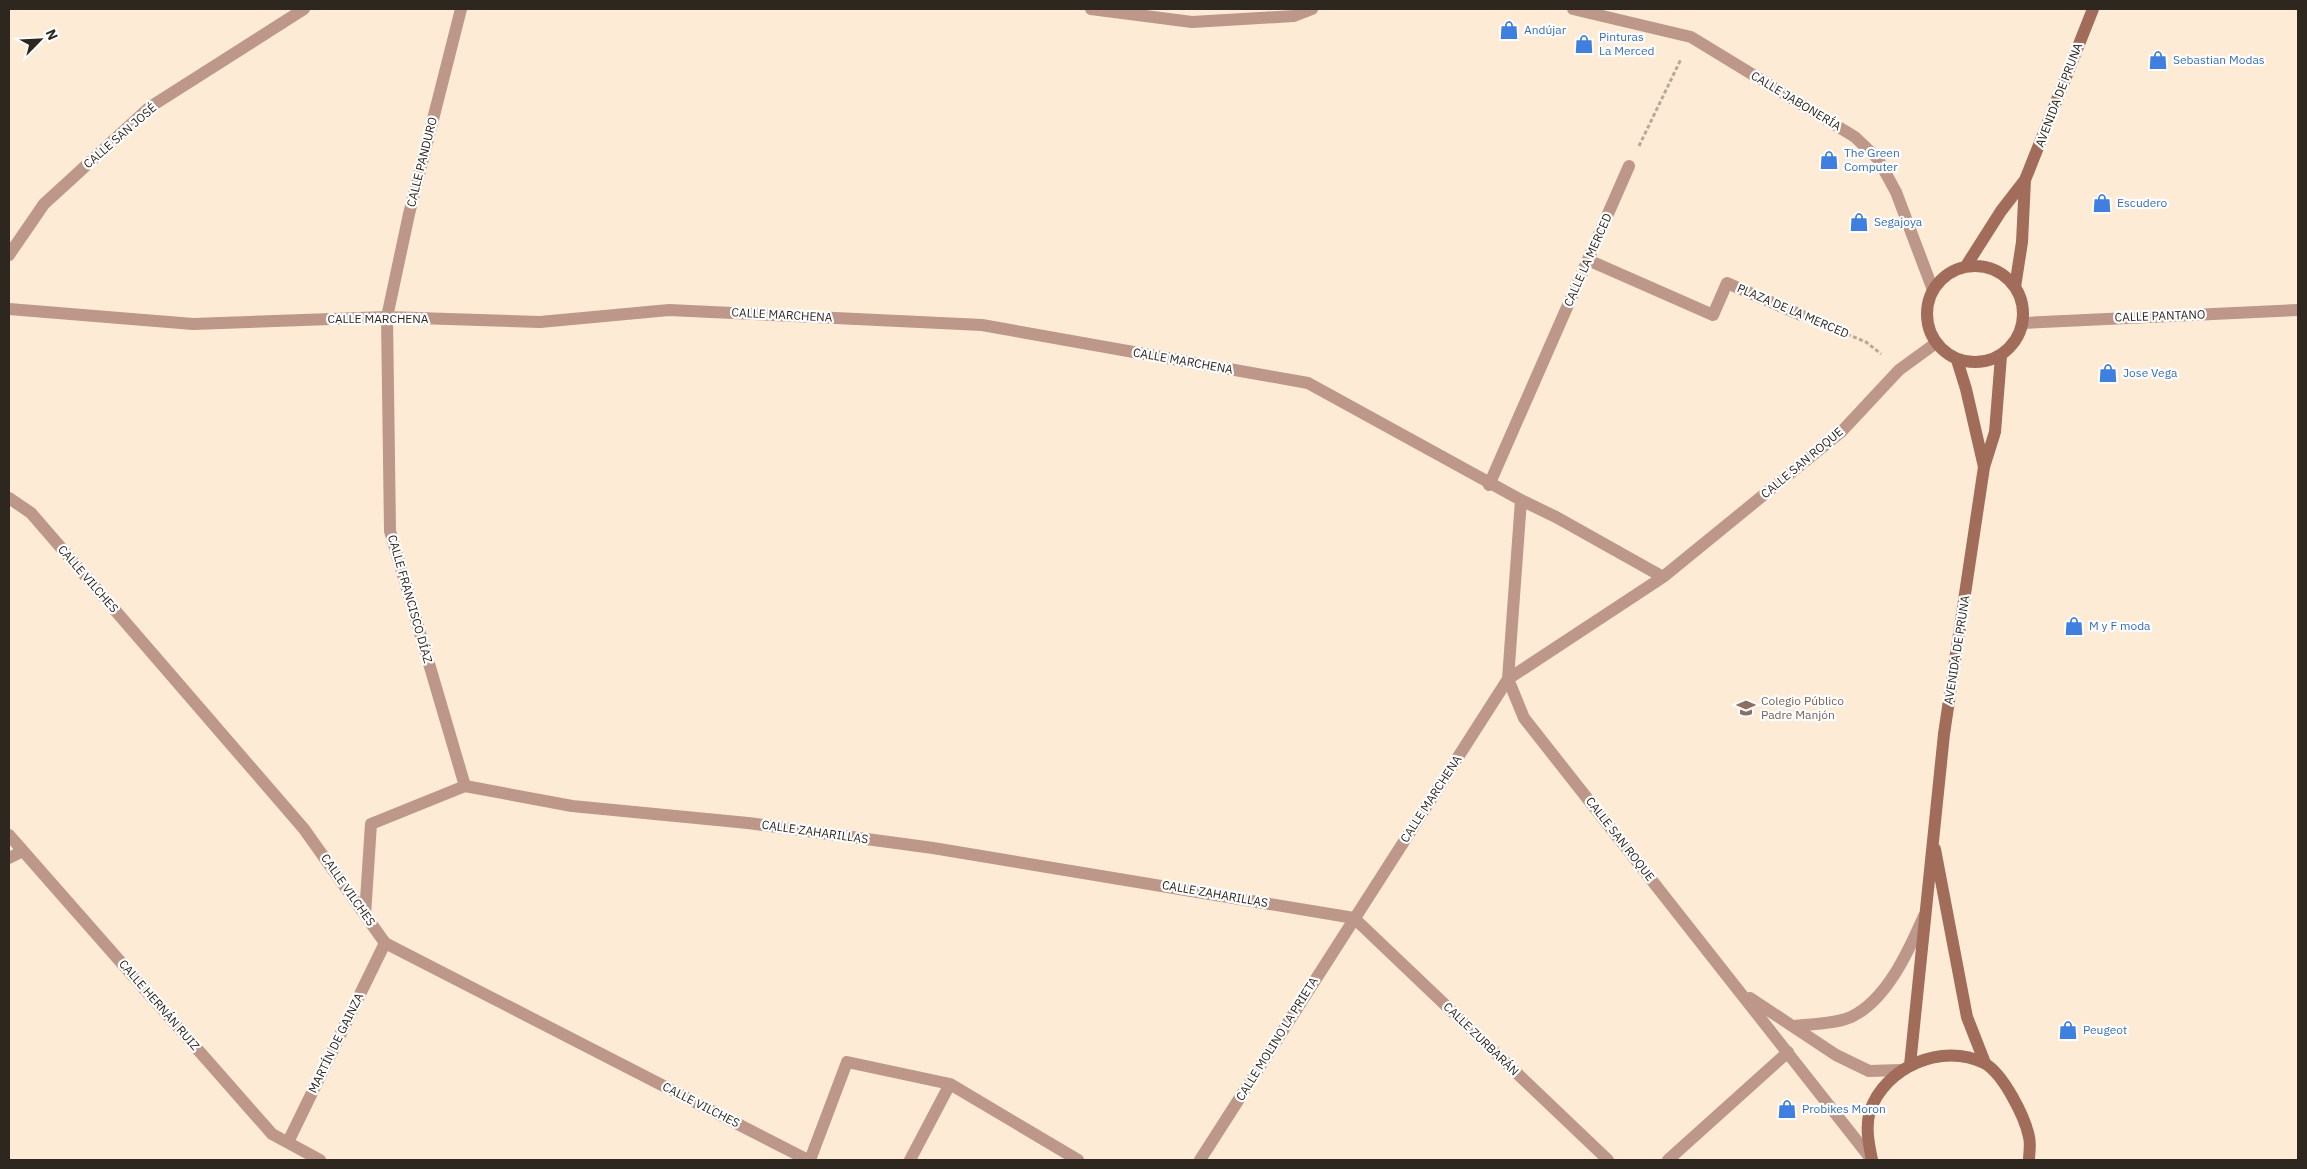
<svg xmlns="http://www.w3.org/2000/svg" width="2307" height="1169" font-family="'IBM Plex Sans',sans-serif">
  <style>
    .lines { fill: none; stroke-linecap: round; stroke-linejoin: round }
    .path { stroke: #b7a998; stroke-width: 3; stroke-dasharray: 4 2.5; stroke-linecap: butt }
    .pedestrian { stroke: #bc978a; stroke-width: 12 }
    .minor { stroke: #bc978a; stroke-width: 12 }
    .tertiary { stroke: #bc978a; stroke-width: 12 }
    .secondary { stroke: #a16c5a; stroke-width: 12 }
    .labels { text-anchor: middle; stroke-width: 4.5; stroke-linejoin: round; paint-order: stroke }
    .shop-label { font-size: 12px; fill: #366cbe; stroke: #fff; text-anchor: start }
    .street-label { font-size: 12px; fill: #2e2720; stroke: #fff }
    .education-label { font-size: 12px; fill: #785e54; stroke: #fff; text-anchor: start }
  </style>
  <rect width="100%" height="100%" fill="#feebd6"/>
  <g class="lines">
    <path class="path" d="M1639 146 1681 59
      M1823 324 1866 342 1881 354"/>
    <path class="pedestrian" d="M387 317 409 214 461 9
      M365 915 371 824 465 786
      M288 1142 385 943"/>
    <path class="minor" d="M1091 9 1192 22 1294 16 1312 9
      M1588 260 1713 315 1727 283 1801 315
      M387 317 390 531 465 786 572 806 748 823 933 848 1354 918 1608 1160
      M1489 485 1629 166
      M9 498 31 513 304 829 385 943 808 1160
      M9 835 272 1134 320 1160
      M9 858 23 851
      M810 1160 847 1062 950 1084 1078 1160
      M910 1160 950 1084"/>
    <path class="tertiary" d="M1573 9 1691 37 1855 137 1878 159 1896 192 1933 290
      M9 255 44 204 150 107 304 9
      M9 309 193 324 387 317 540 322 669 310 982 325 1308 383 1521 500
      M2023 323 2298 310
      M1521 500 1556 517 1663 577 1508 679Z
      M1663 577 1842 431 1899 370 1936 343
      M1508 679 1524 718 1872 1160
      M1750 998 1836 1055 1869 1071 1902 1070
      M1794 1026C1812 1024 1835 1024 1851 1017 1887 1000 1909 950 1924 916
      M1200 1160 1508 679
      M1668 1160 1788 1052"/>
    <path class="secondary" d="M1927 314a48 48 0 1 1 96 0a48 48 0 1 1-96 0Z
      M1966 266 2001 211 2025 180 2093 9
      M2015 287 2022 242 2025 180
      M1957 360 1966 389 1984 467
      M1935 849 1967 1017 1985 1063
      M1910 1065 1944 734 1984 467 1995 432 2001 356
      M1872 1160C1869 1145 1865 1127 1870 1111 1885 1067 1942 1042 1984 1063 2003 1073 2025 1117 2029 1137 2031 1144 2029 1153 2029 1160"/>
  </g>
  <defs>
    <g id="shop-bare" transform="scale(1.5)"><path d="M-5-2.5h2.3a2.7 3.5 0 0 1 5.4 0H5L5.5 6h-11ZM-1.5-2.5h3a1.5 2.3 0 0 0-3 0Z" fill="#3f7fe0" stroke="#fff" stroke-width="2.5" paint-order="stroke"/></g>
    <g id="school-bare" transform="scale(1.5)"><path d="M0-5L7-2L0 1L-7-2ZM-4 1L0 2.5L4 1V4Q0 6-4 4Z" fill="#8d6e63" stroke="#fff" stroke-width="2.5" paint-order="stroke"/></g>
  </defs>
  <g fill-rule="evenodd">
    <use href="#shop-bare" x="1509" y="30"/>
    <use href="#shop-bare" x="1584" y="44"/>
    <use href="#shop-bare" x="2158" y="60"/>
    <use href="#shop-bare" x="1829" y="160"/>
    <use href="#shop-bare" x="2102" y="203"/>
    <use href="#shop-bare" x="1859" y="222"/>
    <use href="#shop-bare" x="2108" y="373"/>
    <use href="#shop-bare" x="2074" y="626"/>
    <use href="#school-bare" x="1746" y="708"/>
    <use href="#shop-bare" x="2068" y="1030"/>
    <use href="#shop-bare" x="1787" y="1109"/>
  </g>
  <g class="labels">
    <g class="shop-label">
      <text x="1524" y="34">Andújar</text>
      <text x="1599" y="41">Pinturas<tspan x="1599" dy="14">La Merced</tspan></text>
      <text x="2173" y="64">Sebastian Modas</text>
      <text x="1844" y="157">The Green<tspan x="1844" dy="14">Computer</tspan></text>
      <text x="2117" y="207">Escudero</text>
      <text x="1874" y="226">Segajoya</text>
      <text x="2123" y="377">Jose Vega</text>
      <text x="2089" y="630">M y F moda</text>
      <text x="2083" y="1034">Peugeot</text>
      <text x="1802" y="1113">Probikes Moron</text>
    </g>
    <g class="street-label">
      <text transform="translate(2059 95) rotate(-69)" y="4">AVENIDA DE PRUNA</text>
      <text transform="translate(1796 101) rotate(31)" y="4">CALLE JABONERÍA</text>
      <text transform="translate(120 136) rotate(-41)" y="4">CALLE SAN JOSÉ</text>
      <text transform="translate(422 162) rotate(-76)" y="4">CALLE PANDURO</text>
      <text transform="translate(1588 260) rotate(-66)" y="4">CALLE LA MERCED</text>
      <text transform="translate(1793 311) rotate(23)" y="4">PLAZA DE LA MERCED</text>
      <text transform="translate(782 315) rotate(3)" y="4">CALLE MARCHENA</text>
      <text transform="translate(2160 316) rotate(-2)" y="4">CALLE PANTANO</text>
      <text x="378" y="323">CALLE MARCHENA</text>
      <text transform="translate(1183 361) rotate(10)" y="4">CALLE MARCHENA</text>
      <text transform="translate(1802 463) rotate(-40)" y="4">CALLE SAN ROQUE</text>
      <text transform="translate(88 579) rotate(49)" y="4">CALLE VILCHES</text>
      <text transform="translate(410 599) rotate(74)" y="4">CALLE FRANCISCO DÍAZ</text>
      <text transform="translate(1957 650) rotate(-81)" y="4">AVENIDA DE PRUNA</text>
      <text transform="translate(1431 799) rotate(-57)" y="4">CALLE MARCHENA</text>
      <text transform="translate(815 832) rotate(8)" y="4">CALLE ZAHARILLAS</text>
      <text transform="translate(1620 839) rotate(52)" y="4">CALLE SAN ROQUE</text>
      <text transform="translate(348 890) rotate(55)" y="4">CALLE VILCHES</text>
      <text transform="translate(1215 894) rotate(10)" y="4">CALLE ZAHARILLAS</text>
      <text transform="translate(159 1005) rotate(49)" y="4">CALLE HERNÁN RUIZ</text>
      <text transform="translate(1277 1039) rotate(-58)" y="4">CALLE MOLINO LA PRIETA</text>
      <text transform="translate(1481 1039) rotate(44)" y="4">CALLE ZURBARÁN</text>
      <text transform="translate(336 1043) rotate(-64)" y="4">MARTÍN DE GAINZA</text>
      <text transform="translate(701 1105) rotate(27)" y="4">CALLE VILCHES</text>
    </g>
    <g class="education-label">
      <text x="1761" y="705">Colegio Público<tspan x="1761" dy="14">Padre Manjón</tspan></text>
    </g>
  </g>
  <rect width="2307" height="1169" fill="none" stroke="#2e2720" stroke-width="20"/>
  <g transform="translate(40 40) rotate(66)" stroke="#ffffff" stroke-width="4" paint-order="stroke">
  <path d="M0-4L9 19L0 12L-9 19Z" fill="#2e2720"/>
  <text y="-8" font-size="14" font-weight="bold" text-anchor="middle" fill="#2e2720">N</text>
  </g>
</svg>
